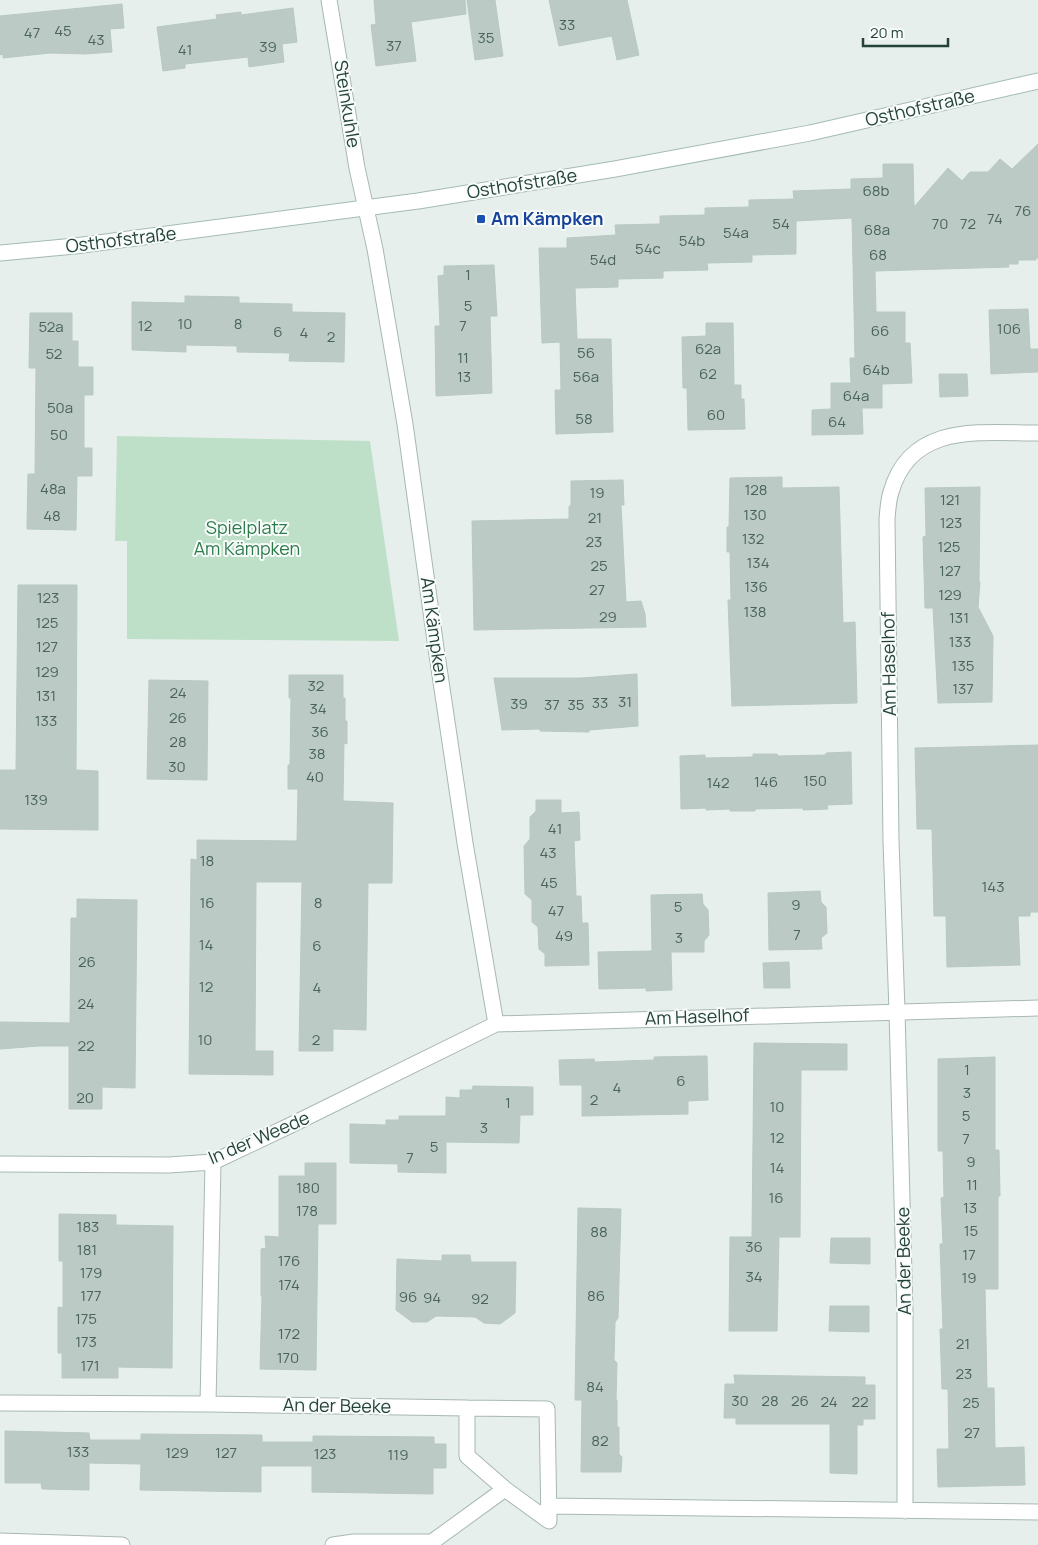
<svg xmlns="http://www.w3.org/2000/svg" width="1038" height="1545" font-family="Manrope,sans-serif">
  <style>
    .green { fill: #bfe0c8 }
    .building { fill: #bbcac4; stroke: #b8c9c2 }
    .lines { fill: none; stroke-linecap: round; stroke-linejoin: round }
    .street-casing { stroke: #a8b8b2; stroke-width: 17 }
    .secondary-casing { stroke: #a4bbb3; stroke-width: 17 }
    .street { stroke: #fff; stroke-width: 15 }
    .secondary { stroke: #fff; stroke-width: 15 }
    .transit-dot { fill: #1a4fb4; stroke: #f7fbf9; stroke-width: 2 }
    .labels { text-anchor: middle; stroke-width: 4; stroke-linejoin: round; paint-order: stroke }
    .number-label { font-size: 15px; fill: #4a645c }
    .street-label { font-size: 18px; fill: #24423a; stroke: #f7fbf9 }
    .transit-label { font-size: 18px; font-weight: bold; fill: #164399; stroke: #f7fbf9; text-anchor: start }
    .park-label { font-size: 18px; fill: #2d7a4b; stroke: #f7fbf9 }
  </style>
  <rect width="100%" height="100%" fill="#e6efeb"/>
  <path class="green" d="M117 436 370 441 399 641 127 639V541H115Z"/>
  <path class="building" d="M374 0H465L466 14 411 22 416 61 376 66 371 25 376 24Z
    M467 0H495L503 56 475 60Z
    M549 0H627L639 55 617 60 612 36 559 46Z
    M122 4 124 28 110 29 112 52 85 54 50 53 3 58V54L0 55V16Z
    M293 8 297 42 282 44 284 62 249 67 248 57 185 64V68L163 71 157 27 217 19 216 15 241 12V15Z
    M1038 144V258H1036V260H1018V264H1008L1009 267 875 271 876 312H905V343H910L912 383 882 384V408H862L863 434 812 435V410L831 409V383H851L850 358H855L852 218 796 221V254L752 255V262L707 263 708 270 663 271V278L618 279V287L575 288 577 339H611L613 432 556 434 555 390H561L560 342 542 343 539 248H567V238L616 235 615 225 660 224V216L705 215V208L749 207V200L794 199 793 191 851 189V179L883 178V164H913L914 207 948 168 962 181 970 172H988L1000 159 1012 169Z
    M494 265 497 316H490L492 393 436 396 435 326H440L438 276 444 275V266Z
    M185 296 239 297V303L292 304V312L345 313 344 362 289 361 290 353 237 352V346L186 345V352L132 350V302L185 303Z
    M1028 309 1030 349H1038V372L991 374 989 310Z
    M30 313H72V341H78V367H93V395H84V448H92V476H77L76 530 27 529 28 474H35L36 368H29Z
    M706 323H733L734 385H741V399H744L745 429 688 430 687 388H683L682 337 706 336Z
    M939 374H967L968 396 940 397Z
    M782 477V488L839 487 843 623 855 622 857 703 732 706 728 600H731L730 552H727V527H729L730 478Z
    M623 480 624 505H621L626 602 641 601 645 614 646 627 474 630 472 521 569 519V506H571V481Z
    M980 487 979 582H980L978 607 993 636 992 702 938 703 933 608H925L923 537 926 536 925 488Z
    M18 585H77L76 770 98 771V830L0 829V770H16Z
    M637 674 638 726 589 730V732L540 731V729L502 730 494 678H581Z
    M289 675H343V698H345V721H347V744L344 743 343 801 393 803 392 883H368L366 1030 333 1029V1051H299L302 882H256L255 1051H273V1075L189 1074 191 859 197 860V840L297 841 298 789H288V765H290L291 698H289Z
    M149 680 208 681 207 780 147 779Z
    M1038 745V912H1030V916H1018L1020 965 947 967 946 916H934L932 829H917L915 748Z
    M851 752 852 804 827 805 828 809 803 810V808L755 809V811H730V809L706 810V808L681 809 680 756 705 755V758L753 757V754H777L778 756 826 755V753Z
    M536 800H561V813L579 812 580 840 574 841 576 896H581L582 923H588L589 965 545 966V954L539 949 538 927 532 922V900L525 894 524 846 530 839V817L536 811Z
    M820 891 821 902 826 907 827 933 821 938 822 949 769 950 768 893Z
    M702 894 703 904 708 910 709 935 704 941V952H671L672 990 646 991V988L599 989 598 952 652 951 651 895Z
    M77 899 137 900 135 1088 102 1087V1109H69V1046H39L0 1049V1022L70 1023 71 918H77Z
    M789 962 790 988H764L763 963Z
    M754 1043 847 1044V1070H801L800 1237H779L777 1331H729L730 1237H752Z
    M707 1056 708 1100 688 1101V1114L582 1116V1085H560L559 1060 594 1059 595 1062 654 1060V1057Z
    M995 1057V1150H999L1000 1196H998V1289H985L987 1388H994L995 1448 1024 1447 1025 1485 938 1487 937 1449H949L948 1389H942L940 1329H943L940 1244H943L941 1198 944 1197 943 1151H938V1059Z
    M473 1086 533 1087V1115H520L519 1143 446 1142V1173L398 1172V1164L350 1163V1124L386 1125V1120H399V1116H446V1097L460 1098V1090H472Z
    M305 1163H336V1224H318L316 1370 260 1369 262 1296H261V1249L266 1248 265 1236 279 1237V1176H305Z
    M578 1208 621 1209 618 1318 615 1322 614 1360 617 1363 616 1400H617V1427H619V1454L622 1457 621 1472H581L582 1400H575Z
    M59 1214 116 1215V1225L173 1226 172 1368 118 1367V1378H62V1353H58V1307L63 1308V1261H59Z
    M831 1238H870V1264L830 1263Z
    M442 1255H470L471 1262H516L515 1313 500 1324 484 1323 475 1317 436 1316 427 1322H412L396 1310 397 1259 442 1261Z
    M830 1306H869V1332L829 1331Z
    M734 1375 865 1377V1385H875V1419H863V1425H857V1474L830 1473V1424H736V1418H724L725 1384H735Z
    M5 1431 89 1433 90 1440H141V1434L262 1435V1442H313V1436L434 1437V1444H446V1468H433V1494L312 1492V1466H261V1492L140 1490 141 1464 89 1463V1490L42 1489 41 1483H5Z"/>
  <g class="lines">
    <g class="street-casing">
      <path id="street" d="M329 0 357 168 375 249 405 424 436 648 465 843 496 1024
        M213 1162 208 1404 467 1408
        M0 1164 169 1165 213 1162 289 1126 496 1024 1038 1008
        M0 1403 208 1404
        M467 1408 547 1409 549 1521 505 1489 467 1456Z
        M548 1506 1038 1512
        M905 1511V1313L897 1011 891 841 887 519C888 510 888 501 891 492 911 422 981 433 1038 433
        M0 1541 122 1545
        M333 1545 354 1542H432L505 1489"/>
    </g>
    <g class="secondary-casing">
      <path id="secondary" d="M0 253 75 246 418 201 615 169 810 133 1038 81"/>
    </g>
    <use href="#street" class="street"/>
    <use href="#secondary" class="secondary"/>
  </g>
  <rect class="transit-dot" x="476" y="214" width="10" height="10" rx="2.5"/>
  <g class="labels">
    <g class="number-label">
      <text x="567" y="30">33</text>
      <text x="63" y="36">45</text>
      <text x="32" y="38">47</text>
      <text x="486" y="43">35</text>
      <text x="96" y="45">43</text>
      <text x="394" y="51">37</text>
      <text x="268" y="52">39</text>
      <text x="185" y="55">41</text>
      <text x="876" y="196">68b</text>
      <text x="1023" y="216">76</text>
      <text x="995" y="224">74</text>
      <text x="781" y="229">54</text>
      <text x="940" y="229">70</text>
      <text x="968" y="229">72</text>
      <text x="877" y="235">68a</text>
      <text x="736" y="238">54a</text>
      <text x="692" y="246">54b</text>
      <text x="648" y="254">54c</text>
      <text x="878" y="260">68</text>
      <text x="603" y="265">54d</text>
      <text x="468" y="280">1</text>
      <text x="468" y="311">5</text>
      <text x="185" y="329">10</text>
      <text x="238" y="329">8</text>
      <text x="145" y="331">12</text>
      <text x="463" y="331">7</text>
      <text x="51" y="332">52a</text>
      <text x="1009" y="334">106</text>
      <text x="880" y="336">66</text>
      <text x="278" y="337">6</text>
      <text x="304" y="338">4</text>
      <text x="331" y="342">2</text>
      <text x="708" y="354">62a</text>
      <text x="586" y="358">56</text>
      <text x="54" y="359">52</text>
      <text x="463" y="363">11</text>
      <text x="876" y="375">64b</text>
      <text x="708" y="379">62</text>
      <text x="464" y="382">13</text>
      <text x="586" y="382">56a</text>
      <text x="856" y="401">64a</text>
      <text x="60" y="413">50a</text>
      <text x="716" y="420">60</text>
      <text x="584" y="424">58</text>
      <text x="837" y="427">64</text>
      <text x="59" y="440">50</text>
      <text x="53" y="494">48a</text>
      <text x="756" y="495">128</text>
      <text x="597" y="498">19</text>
      <text x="950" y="505">121</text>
      <text x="755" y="520">130</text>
      <text x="52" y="521">48</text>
      <text x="595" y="523">21</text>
      <text x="951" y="528">123</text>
      <text x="753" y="544">132</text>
      <text x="594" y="547">23</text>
      <text x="949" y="552">125</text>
      <text x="758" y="568">134</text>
      <text x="599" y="571">25</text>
      <text x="950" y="576">127</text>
      <text x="756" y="592">136</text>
      <text x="597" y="595">27</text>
      <text x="950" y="600">129</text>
      <text x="48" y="603">123</text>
      <text x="755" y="617">138</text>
      <text x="608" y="622">29</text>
      <text x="959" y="623">131</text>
      <text x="47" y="628">125</text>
      <text x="960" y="647">133</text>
      <text x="47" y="652">127</text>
      <text x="963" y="671">135</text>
      <text x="47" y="677">129</text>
      <text x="316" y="691">32</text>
      <text x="963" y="694">137</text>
      <text x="178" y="698">24</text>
      <text x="46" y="701">131</text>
      <text x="625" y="707">31</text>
      <text x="600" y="708">33</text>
      <text x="519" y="709">39</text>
      <text x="552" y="710">37</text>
      <text x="576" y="710">35</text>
      <text x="318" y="714">34</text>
      <text x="178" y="723">26</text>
      <text x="46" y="726">133</text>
      <text x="320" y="737">36</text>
      <text x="178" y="747">28</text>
      <text x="317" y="759">38</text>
      <text x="177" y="772">30</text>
      <text x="315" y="782">40</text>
      <text x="815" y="786">150</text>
      <text x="766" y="787">146</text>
      <text x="718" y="788">142</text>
      <text x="36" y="805">139</text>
      <text x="555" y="834">41</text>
      <text x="548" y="858">43</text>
      <text x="207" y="866">18</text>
      <text x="549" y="888">45</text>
      <text x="993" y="892">143</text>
      <text x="207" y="908">16</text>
      <text x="318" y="908">8</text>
      <text x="796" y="910">9</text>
      <text x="678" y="912">5</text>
      <text x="556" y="916">47</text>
      <text x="797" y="940">7</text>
      <text x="564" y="941">49</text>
      <text x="679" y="943">3</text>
      <text x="206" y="950">14</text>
      <text x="317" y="951">6</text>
      <text x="87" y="967">26</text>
      <text x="206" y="992">12</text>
      <text x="317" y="993">4</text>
      <text x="86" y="1009">24</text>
      <text x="205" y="1045">10</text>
      <text x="316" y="1045">2</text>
      <text x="86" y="1051">22</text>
      <text x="967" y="1075">1</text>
      <text x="681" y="1086">6</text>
      <text x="617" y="1093">4</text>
      <text x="967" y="1098">3</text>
      <text x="85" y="1103">20</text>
      <text x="594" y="1105">2</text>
      <text x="508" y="1108">1</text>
      <text x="777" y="1112">10</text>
      <text x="966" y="1121">5</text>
      <text x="484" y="1133">3</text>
      <text x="777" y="1143">12</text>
      <text x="966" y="1144">7</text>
      <text x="434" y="1152">5</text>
      <text x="410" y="1163">7</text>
      <text x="971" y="1167">9</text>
      <text x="777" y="1173">14</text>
      <text x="972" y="1190">11</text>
      <text x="308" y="1193">180</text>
      <text x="776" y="1203">16</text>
      <text x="970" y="1213">13</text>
      <text x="307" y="1216">178</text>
      <text x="88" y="1232">183</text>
      <text x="971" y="1236">15</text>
      <text x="599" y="1237">88</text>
      <text x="754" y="1252">36</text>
      <text x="87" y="1255">181</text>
      <text x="969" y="1260">17</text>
      <text x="289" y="1266">176</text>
      <text x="91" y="1278">179</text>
      <text x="754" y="1282">34</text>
      <text x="969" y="1283">19</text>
      <text x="289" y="1290">174</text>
      <text x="91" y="1301">177</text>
      <text x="596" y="1301">86</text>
      <text x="408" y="1302">96</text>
      <text x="432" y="1303">94</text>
      <text x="480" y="1304">92</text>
      <text x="86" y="1324">175</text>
      <text x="289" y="1339">172</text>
      <text x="86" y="1347">173</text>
      <text x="963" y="1349">21</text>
      <text x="288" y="1363">170</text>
      <text x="90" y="1371">171</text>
      <text x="964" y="1379">23</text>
      <text x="595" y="1392">84</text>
      <text x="740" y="1406">30</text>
      <text x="770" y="1406">28</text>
      <text x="800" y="1406">26</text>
      <text x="829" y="1407">24</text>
      <text x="860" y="1407">22</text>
      <text x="971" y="1408">25</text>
      <text x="972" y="1438">27</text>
      <text x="600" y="1446">82</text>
      <text x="78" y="1457">133</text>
      <text x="177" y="1458">129</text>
      <text x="226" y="1458">127</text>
      <text x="325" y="1459">123</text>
      <text x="398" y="1460">119</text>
    </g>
    <g class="street-label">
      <text transform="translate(347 104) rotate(81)" y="6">Steinkuhle</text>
      <text transform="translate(920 108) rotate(-13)" y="6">Osthofstraße</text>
      <text transform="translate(522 184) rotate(-9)" y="6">Osthofstraße</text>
      <text transform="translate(121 240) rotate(-7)" y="6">Osthofstraße</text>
      <text transform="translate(434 630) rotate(82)" y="6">Am Kämpken</text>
      <text transform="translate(889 664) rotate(-91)" y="6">Am Haselhof</text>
      <text transform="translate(697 1017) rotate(-2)" y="6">Am Haselhof</text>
      <text transform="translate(259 1138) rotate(-23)" y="6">In der Weede</text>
      <text transform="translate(904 1261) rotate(-91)" y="6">An der Beeke</text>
      <text transform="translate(337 1406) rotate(1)" y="6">An der Beeke</text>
    </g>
    <g class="transit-label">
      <text x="491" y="225">Am Kämpken</text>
    </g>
    <g class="park-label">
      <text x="247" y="534">Spielplatz<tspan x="247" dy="21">Am Kämpken</tspan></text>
    </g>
  </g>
  <path d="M863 38v8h85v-8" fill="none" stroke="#24423a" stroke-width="2.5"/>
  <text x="870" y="38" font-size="15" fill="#24423a" stroke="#f7fbf9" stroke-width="4" paint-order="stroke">20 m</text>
</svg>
